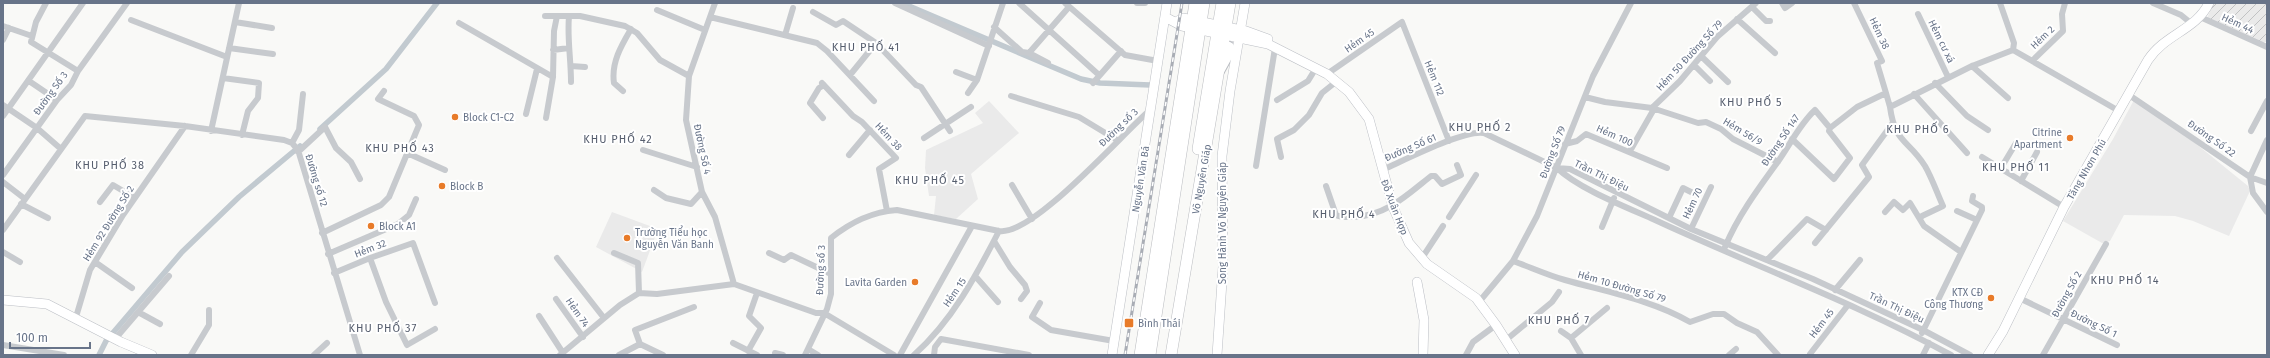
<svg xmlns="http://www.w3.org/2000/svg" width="2270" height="358" font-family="'Fira Sans',sans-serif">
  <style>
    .built { fill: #eaeaea }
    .industrial { fill: url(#industrial-furrows) }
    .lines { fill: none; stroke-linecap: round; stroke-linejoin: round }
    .canal { stroke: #c2cad0; stroke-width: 5.5 }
    .secondary-casing { stroke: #bcbfc5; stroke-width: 10 }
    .primary-casing { stroke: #babdc2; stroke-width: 12 }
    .highway-casing { stroke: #babcc0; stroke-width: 12 }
    .street { stroke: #c7cace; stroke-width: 6 }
    .secondary { stroke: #fff; stroke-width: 9 }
    .primary { stroke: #fff; stroke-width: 10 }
    .highway { stroke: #fff; stroke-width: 11 }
    .rail-casing { stroke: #a9adb5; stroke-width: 3 }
    .rail { stroke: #fff; stroke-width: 1.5; stroke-dasharray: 4.5; stroke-linecap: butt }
    .poi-dot { fill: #e87b29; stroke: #fff; stroke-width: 1.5 }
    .labels { text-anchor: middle; stroke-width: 4; stroke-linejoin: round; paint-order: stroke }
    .street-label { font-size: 10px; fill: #687489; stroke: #fff }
    .poi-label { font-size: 10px; fill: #687489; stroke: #fff; text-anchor: start }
    .neighbourhood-label { font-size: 11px; letter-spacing: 1px; fill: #565e6e; stroke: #fff }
  </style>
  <defs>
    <pattern id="industrial-furrows" width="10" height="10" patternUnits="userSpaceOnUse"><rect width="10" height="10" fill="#eaeaea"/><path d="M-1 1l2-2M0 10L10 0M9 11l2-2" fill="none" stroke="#c1c2c3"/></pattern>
  </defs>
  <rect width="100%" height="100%" fill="#f9f9f7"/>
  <path class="built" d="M2134 100 2195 143 2248 186 2250 191 2229 236 2193 221 2175 216 2124 215 2110 241 2102 243 2063 221 2113 139Z
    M989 101 1019 133 971 174 978 199 956 219 934 215 936 196H929L925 168 926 150 983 123 975 113Z
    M612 212 658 229 642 272 596 247Z"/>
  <path class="industrial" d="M2214 3H2267V42H2261L2207 18Z"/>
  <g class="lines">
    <path class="canal" d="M902 3 1081 79 1100 83 1150 85
      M320 129 386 69 437 3
      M99 355 106 341 182 252 239 197 300 146"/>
    <g class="secondary-casing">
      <path id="secondary" d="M1165 17 1182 26 1268 44 1327 74 1349 92 1369 119 1393 207 1409 243 1427 264 1476 298 1496 325 1515 355
        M1176 22 1183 18 1246 31 1268 39
        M1417 282 1424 320 1423 355
        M3 300 47 304 121 342 152 355
        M1112 355 1167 3
        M1217 355 1223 267 1222 156 1230 91 1245 3
        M1988 355 2003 331 2064 207 2148 60C2165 34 2196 30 2209 3"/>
    </g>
    <g class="primary-casing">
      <path id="primary" d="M1219 71 1230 51 1229 47 1223 45"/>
    </g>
    <g class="highway-casing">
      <path id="highway" d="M1198 149 1222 3
        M1140 355 1195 3
        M1150 355 1204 3
        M1171 355 1230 3"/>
    </g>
    <path class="street" d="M46 3 36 22 31 42 78 71
      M715 3 689 76 686 120 702 192 715 217 734 284
      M895 3 989 46
      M1019 3 1099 75
      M1065 3 1125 55 1158 61
      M1137 3H1145
      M1782 3 1785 8 1792 3
      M1854 3 1882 61 1877 63 1886 93
      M2000 3 2014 43 2013 50
      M2153 3 2181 15 2192 24
      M1752 7 1766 21H1770
      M657 10 705 30
      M813 12 836 25 843 21 876 43 916 85 921 87 950 131
      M1918 14 1948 77
      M545 16H580L625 26 637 33 660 60 689 76
      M569 16C567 38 571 59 571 82
      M710 17 817 43 827 51 874 101
      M2200 17 2267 47
      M1737 19 1775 53
      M131 20 227 57
      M235 22 272 28
      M459 23 553 77
      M3 26 32 36
      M994 27 1022 52 1029 53 1069 7
      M785 35 793 8
      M3 40 9 28
      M229 48 273 54
      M553 50 569 48
      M2013 50 2119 111
      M1029 53 1048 63
      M1701 56 1728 82
      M2032 61 2063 31 2062 14 2065 3
      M1694 65 1710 81
      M571 66 585 67
      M1972 66 2008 98
      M956 72 977 80 1003 3
      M1327 74 1402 22 1449 141
      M850 75 876 43
      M223 78 259 83 258 98 248 111 242 135
      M29 81 57 100
      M822 83 853 116 862 122 896 158 879 169 887 211
      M1093 83 1121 51
      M1935 83 1967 116 1988 130
      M623 91 614 83C611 63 621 46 631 29
      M968 93 977 80
      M1914 94 1967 153
      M2129 95 2250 177 2253 193 2267 212
      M1011 96 1079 117 1117 140
      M1585 97 1605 102 1652 108 1698 123 1706 122 1721 129 1733 139 1778 162
      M1277 100 1308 81 1316 68
      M3 105 37 128 61 149
      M1890 107C1895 144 1908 139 1925 166 1932 178 1937 193 1943 206L1922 216 1920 219
      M1652 108 1680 81 1717 37 1756 3
      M526 114 537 69
      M3 116 83 3
      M546 118 553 77 554 31 557 16
      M823 118 810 103 819 88 824 85
      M211 131 239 3
      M2251 131 2267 101
      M924 138 971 107
      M1792 139 1834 179 1850 158 1829 131 1830 128
      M2267 140 2250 177 2267 183
      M292 143 299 130 303 94
      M1565 144 1577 141 1586 134 1667 168
      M643 150 697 167
      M1630 151 1654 109
      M298 152 325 127 336 148 351 162 360 179
      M407 153 445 170
      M849 155 870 130
      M1281 157 1277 139 1294 130 1309 115 1322 93 1337 81
      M1982 157 2064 207
      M1256 166 1275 48
      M1557 168 1570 169 1691 229 1813 279 1923 330 1970 355
      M2001 168 2016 143
      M1382 170C1403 161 1465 129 1484 133L1557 168C1579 189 1626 207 1655 220 1754 266 1856 303 1951 355
      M3 175 57 100 71 85 78 71 127 3
      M2021 181 2037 152
      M3 182 25 199
      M1012 185 1032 219
      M1326 186 1336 215C1342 218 1347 217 1354 217 1386 216 1407 195 1431 176H1435L1442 184 1461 175 1457 165
      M654 190 666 198 691 204 702 192
      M100 202 113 185 135 198
      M21 204 48 218
      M1957 211 1977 220
      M1885 212 1894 202 1903 210 1910 203 1924 226 1961 252
      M1449 217 1476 175
      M1669 218 1683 188 1695 194
      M1602 227 1614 198
      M1691 229 1711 187
      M3 230 85 116 185 126 284 140 292 143 298 150 360 355
      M322 233 381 205 389 197 419 125 414 116 378 99 384 91
      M994 241 1010 267 1025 285 1027 291 1021 299
      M1815 243 1869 177 1862 165 1892 124
      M1725 247C1738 216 1758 189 1777 163 1790 145 1799 125 1815 110L1830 128 1857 107 1886 93 1890 107 1972 66 2013 50
      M3 252 20 262
      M614 253 638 263 639 293
      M769 253 784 260 791 255 831 274
      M328 254 398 224 409 215 416 199
      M370 258 386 302 407 345 435 329
      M557 258 604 318
      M1422 258 1443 226
      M1767 260 1807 219 1826 230
      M1513 261C1530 267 1547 275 1565 280 1607 292 1652 300 1690 322L1713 314H1724L1737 323 1757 332 1778 355
      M95 262 132 288
      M334 273 370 258 413 243 435 303
      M976 277 998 302
      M1835 290 1860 260
      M2019 298 2117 345
      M556 299 583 337
      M1479 302 1513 261 1537 216 1593 76 1631 3
      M1040 303 1032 317 1051 330 1114 341
      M138 312 160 324
      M824 313 894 355
      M539 316 563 353
      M76 317 90 270 123 215 185 126
      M1561 331 1571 338 1581 355
      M1922 333 1982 210V207L1972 201 1973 196
      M1571 338 1607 308
      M115 339 169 276
      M1506 340 1552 302 1559 292
      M733 343 757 355
      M640 344 635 330 694 307
      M3 345 64 355
      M808 349 818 355
      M748 351 761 328 749 316 757 293
      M775 353 783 355
      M1810 354 1848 305
      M191 355 209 325V310
      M314 355 327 343
      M560 355 620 305 639 293 657 294 734 284 816 313H824
      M619 355 640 344 663 355
      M805 355 827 309 831 294V238C851 222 871 212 897 210L999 231C1032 237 1122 134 1150 110
      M900 355 972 226
      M914 355C952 321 976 276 999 231
      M934 355 935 347 941 339 1029 355
      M1466 355 1473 342 1496 325
      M1729 355 1736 349
      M1923 355 1929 343
      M2043 355 2106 244"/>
    <use href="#secondary" class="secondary"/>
    <use href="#primary" class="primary"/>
    <use href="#highway" class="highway"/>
    <g class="rail-casing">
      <path id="rail" d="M1125 355 1182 3"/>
    </g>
    <use href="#rail" class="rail"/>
  </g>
  <g class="poi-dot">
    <circle cx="455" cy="117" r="4"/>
    <circle cx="2070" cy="138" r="4"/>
    <circle cx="442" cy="186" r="4"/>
    <circle cx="371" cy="226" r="4"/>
    <circle cx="627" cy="238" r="4"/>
    <circle cx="915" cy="282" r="4"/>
    <circle cx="1991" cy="298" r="4"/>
    <rect x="1124" y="318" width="10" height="10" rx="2"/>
  </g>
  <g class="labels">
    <g class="street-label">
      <text transform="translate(2238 23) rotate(25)" y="4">Hẻm 44</text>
      <text transform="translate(1880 33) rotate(65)" y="4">Hẻm 38</text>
      <text transform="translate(2042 37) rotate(-44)" y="4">Hẻm 2</text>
      <text transform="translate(1359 40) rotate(-35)" y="4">Hẻm 45</text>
      <text transform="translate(1942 41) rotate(64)" y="4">Hẻm cư xá</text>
      <text transform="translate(1689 55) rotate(-47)" y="4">Hẻm 50 Đường Số 79</text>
      <text transform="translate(1435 78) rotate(68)" y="4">Hẻm 112</text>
      <text transform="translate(50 93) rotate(-54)" y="4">Đường Số 3</text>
      <text transform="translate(1118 127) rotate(-44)" y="4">Đường số 3</text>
      <text transform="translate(1743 131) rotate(31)" y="4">Hẻm 56/9</text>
      <text transform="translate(1615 135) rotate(24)" y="4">Hẻm 100</text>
      <text transform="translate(889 136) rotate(47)" y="4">Hẻm 38</text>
      <text transform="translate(2212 138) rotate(35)" y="4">Đường Số 22</text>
      <text transform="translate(1780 140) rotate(-56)" y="4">Đường Số 147</text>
      <text transform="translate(1410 147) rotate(-23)" y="4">Đường Số 61</text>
      <text transform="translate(703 149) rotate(78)" y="4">Đường Số 4</text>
      <text transform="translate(1552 152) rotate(-69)" y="4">Đường Số 79</text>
      <text transform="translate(2086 169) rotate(-60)" y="4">Tăng Nhơn Phú</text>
      <text transform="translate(1602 175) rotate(26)" y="4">Trần Thị Điệu</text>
      <text transform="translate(1140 179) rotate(-81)" y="4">Nguyễn Văn Bá</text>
      <text transform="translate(1201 179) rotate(-80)" y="4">Võ Nguyên Giáp</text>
      <text transform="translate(317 180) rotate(73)" y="4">Đường số 12</text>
      <text transform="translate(1692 203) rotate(-65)" y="4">Hẻm 70</text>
      <text transform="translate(1395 207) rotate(69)" y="4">Đỗ Xuân Hợp</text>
      <text transform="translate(108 223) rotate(-58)" y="4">Hẻm 92 Đường Số 2</text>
      <text transform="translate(1222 223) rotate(-90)" y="4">Song Hành Võ Nguyên Giáp</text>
      <text transform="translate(370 248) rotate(-21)" y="4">Hẻm 32</text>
      <text transform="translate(820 270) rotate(-88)" y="4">Đường số 3</text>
      <text transform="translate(1622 286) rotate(16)" y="4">Hẻm 10 Đường Số 79</text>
      <text transform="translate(954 292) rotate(-56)" y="4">Hẻm 15</text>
      <text transform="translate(2066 294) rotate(-61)" y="4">Đường Số 2</text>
      <text transform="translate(1897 307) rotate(25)" y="4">Trần Thị Điệu</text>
      <text transform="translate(578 312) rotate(55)" y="4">Hẻm 74</text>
      <text transform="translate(1821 323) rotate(-53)" y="4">Hẻm 45</text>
      <text transform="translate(2094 323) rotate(26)" y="4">Đường Số 1</text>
    </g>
    <g class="poi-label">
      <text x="463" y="121">Block C1-C2</text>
      <text x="2062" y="136" text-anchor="end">Citrine<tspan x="2062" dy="12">Apartment</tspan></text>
      <text x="450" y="190">Block B</text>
      <text x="379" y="230">Block A1</text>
      <text x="635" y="236">Trường Tiểu học<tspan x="635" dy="12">Nguyễn Văn Banh</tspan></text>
      <text x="907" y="286" text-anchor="end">Lavita Garden</text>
      <text x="1983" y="296" text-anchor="end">KTX CĐ<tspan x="1983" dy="12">Công Thương</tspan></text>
      <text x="1138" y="327">Bình Thái</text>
    </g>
    <g class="neighbourhood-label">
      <text x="866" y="51">KHU PHỐ 41</text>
      <text x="1751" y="106">KHU PHỐ 5</text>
      <text x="1480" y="131">KHU PHỐ 2</text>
      <text x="1918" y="133">KHU PHỐ 6</text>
      <text x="618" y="143">KHU PHỐ 42</text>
      <text x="400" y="152">KHU PHỐ 43</text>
      <text x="110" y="169">KHU PHỐ 38</text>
      <text x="2016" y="171">KHU PHỐ 11</text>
      <text x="930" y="184">KHU PHỐ 45</text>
      <text x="1344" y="218">KHU PHỐ 4</text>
      <text x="2125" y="284">KHU PHỐ 14</text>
      <text x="1559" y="324">KHU PHỐ 7</text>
      <text x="383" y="332">KHU PHỐ 37</text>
    </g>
  </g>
  <rect width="2270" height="358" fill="none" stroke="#687489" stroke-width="8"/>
  <path d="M10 342v6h80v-6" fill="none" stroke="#687489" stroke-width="2"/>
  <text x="16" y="342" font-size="12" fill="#687489" stroke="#ffffff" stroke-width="3" paint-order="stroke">100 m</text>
</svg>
